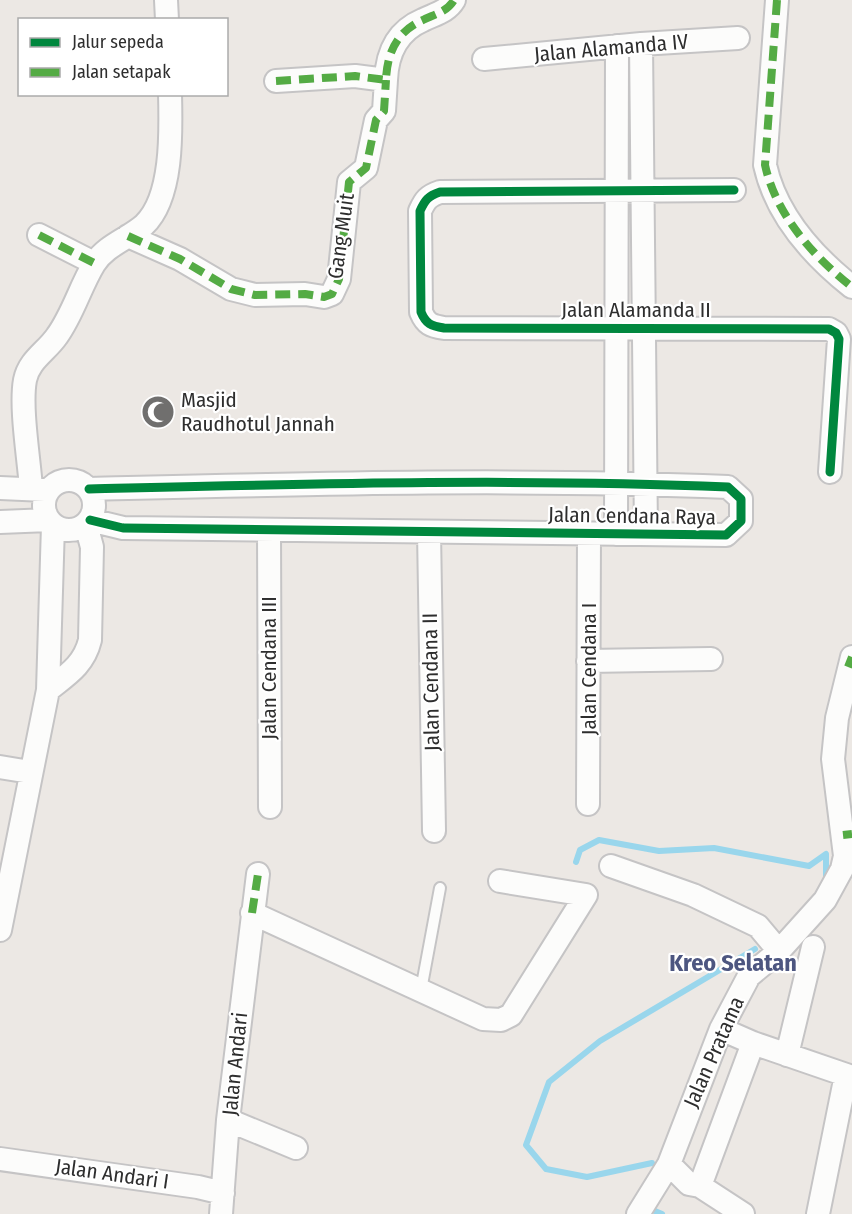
<svg xmlns="http://www.w3.org/2000/svg" width="852" height="1214" font-family="'Fira Sans Condensed',sans-serif">
  <style>
    .lines { fill: none; stroke-linecap: round; stroke-linejoin: round }
    .stream { stroke: #99d6ec; stroke-width: 6 }
    .lane-casing { stroke: #c5c4c5; stroke-width: 14 }
    .street-casing { stroke: #c5c4c5; stroke-width: 26 }
    .lane { stroke: #fcfcfb; stroke-width: 10 }
    .street { stroke: #fcfcfb; stroke-width: 22 }
    .quiet { stroke: #54ab44; stroke-width: 8; stroke-dasharray: 15 8; stroke-linecap: butt }
    .cycleway-casing { stroke: #fff; stroke-width: 13 }
    .cycleway { stroke: #00873e; stroke-width: 9 }
    .labels { text-anchor: middle; stroke-width: 4.5; stroke-linejoin: round; paint-order: stroke }
    .street-label { font-size: 21px; fill: #2e2e2e; stroke: #fff }
    .poi-label { font-size: 21px; fill: #2e2e2e; stroke: #fff; text-anchor: start }
    .quarter-label { font-size: 24px; font-weight: bold; fill: #4d5680; stroke: #fff }
  </style>
  <rect width="100%" height="100%" fill="#ece8e4"/>
  <g class="lines">
    <path class="stream" d="M576 862 580 850 599 840 659 851 714 848 809 866 826 854V882
      M652 1163 587 1177 546 1169 526 1145 549 1082 600 1041 755 949
      M648 1208 662 1214"/>
    <g class="lane-casing">
      <path id="lane" d="M421 990 440 888"/>
    </g>
    <g class="street-casing">
      <path id="street" d="M166 0 167 20
        M777 0 765 165C776 215 813 256 852 287
        M641 44 646 534
        M484 59 641 44 738 38
        M276 81 355 76 386 80C387 53 397 31 423 20 435 14 447 12 454 0
        M734 190 440 192C428 196 425 200 420 211L421 312C426 324 431 326 444 328L829 329 836 333 839 339 830 472
        M39 235 94 263
        M128 236 180 259 231 289 255 295 305 294 324 297 332 294 339 279 349 182 366 168 376 120 384 111 386 80
        M44 505a25 25 0 1 1 50 0a25 25 0 1 1-50 0Z
        M0 488 45 490
        M31 488C29 459 20 407 25 380 29 360 46 352 57 336 73 314 80 287 94 264 106 245 128 239 144 225 173 198 171 131 170 94
        M89 489C302 484 516 478 728 487L741 499V521L726 535 123 528 90 520
        M0 522 49 520
        M269 530 270 807
        M429 532 434 831
        M616 534 617 46
        M588 661 711 659
        M48 690C67 675 84 665 90 640L92 547 86 525
        M0 767 30 772
        M588 804 589 534
        M611 866 693 895 758 926 779 951
        M252 913 483 1019 501 1020 511 1015 586 895 500 881
        M0 930 48 690 53 525
        M721 1029 753 1043 852 1077
        M787 1055 813 947
        M228 1120 296 1148
        M0 1159 198 1187 223 1193
        M669 1164 689 1184 700 1186 743 1214
        M700 1186 753 1043
        M221 1214 228 1120 258 874
        M638 1214 669 1164 721 1029 749 976 779 951 825 900 842 869 845 856 833 759 837 718 852 657
        M818 1214 846 1075"/>
    </g>
    <use href="#lane" class="lane"/>
    <use href="#street" class="street"/>
    <path class="quiet" d="M777 0 765 165C776 215 813 256 852 287
      M276 81 355 76 386 80C387 53 397 31 423 20 435 14 447 12 454 0
      M39 235 94 263
      M128 236 180 259 231 289 255 295 305 294 324 297 332 294 339 279 349 182 366 168 376 120 384 111 386 80
      M848 667 852 657
      M843 835 852 834
      M252 913 258 874"/>
    <g class="cycleway-casing">
      <path id="cycleway" d="M734 190 440 192C428 196 425 200 420 211L421 312C426 324 431 326 444 328L829 329 836 333 839 339 830 472
        M89 489C302 484 516 478 728 487L741 499V521L726 535 123 528 90 520"/>
    </g>
    <use href="#cycleway" class="cycleway"/>
  </g>
  <defs>
    <g id="mosque-disc" transform="scale(1.725)"><circle r="9.5" fill="#706f6e" stroke="#fff"/><path d="M3.5-4.9A6 6 0 1 0 3.5 4.9A5 5 0 1 1 3.5-4.9Z" fill="#fff"/></g>
  </defs>
  <g fill-rule="evenodd">
    <use href="#mosque-disc" x="158" y="412"/>
  </g>
  <g class="labels">
    <g class="street-label">
      <text transform="translate(611 48) rotate(-5)" y="7">Jalan Alamanda IV</text>
      <text transform="translate(341 236) rotate(-82)" y="7">Gang Muit</text>
      <text x="636" y="317">Jalan Alamanda II</text>
      <text transform="translate(632 516) rotate(1)" y="7">Jalan Cendana Raya</text>
      <text transform="translate(269 668) rotate(-90)" y="7">Jalan Cendana III</text>
      <text transform="translate(589 669) rotate(-90)" y="7">Jalan Cendana I</text>
      <text transform="translate(431 682) rotate(-91)" y="7">Jalan Cendana II</text>
      <text transform="translate(714 1052) rotate(-66)" y="7">Jalan Pratama</text>
      <text transform="translate(235 1064) rotate(-84)" y="7">Jalan Andari</text>
      <text transform="translate(112 1174) rotate(8)" y="7">Jalan Andari I</text>
    </g>
    <g class="poi-label">
      <text x="181" y="407">Masjid<tspan x="181" dy="24">Raudhotul Jannah</tspan></text>
    </g>
    <g class="quarter-label">
      <text x="733" y="971">Kreo Selatan</text>
    </g>
  </g>
  <rect x="18" y="18" width="210" height="78" fill="#ffffff" stroke="#ababab" stroke-width="1.5"/>
  <rect x="30" y="38" width="30" height="9" fill="#00873e" stroke="#ababab" stroke-width="1.5"/>
  <text x="72" y="48" font-size="18" fill="#2e2e2e">Jalur sepeda</text>
  <rect x="30" y="68" width="30" height="9" fill="#54ab44" stroke="#ababab" stroke-width="1.5"/>
  <text x="72" y="78" font-size="18" fill="#2e2e2e">Jalan setapak</text>
</svg>
